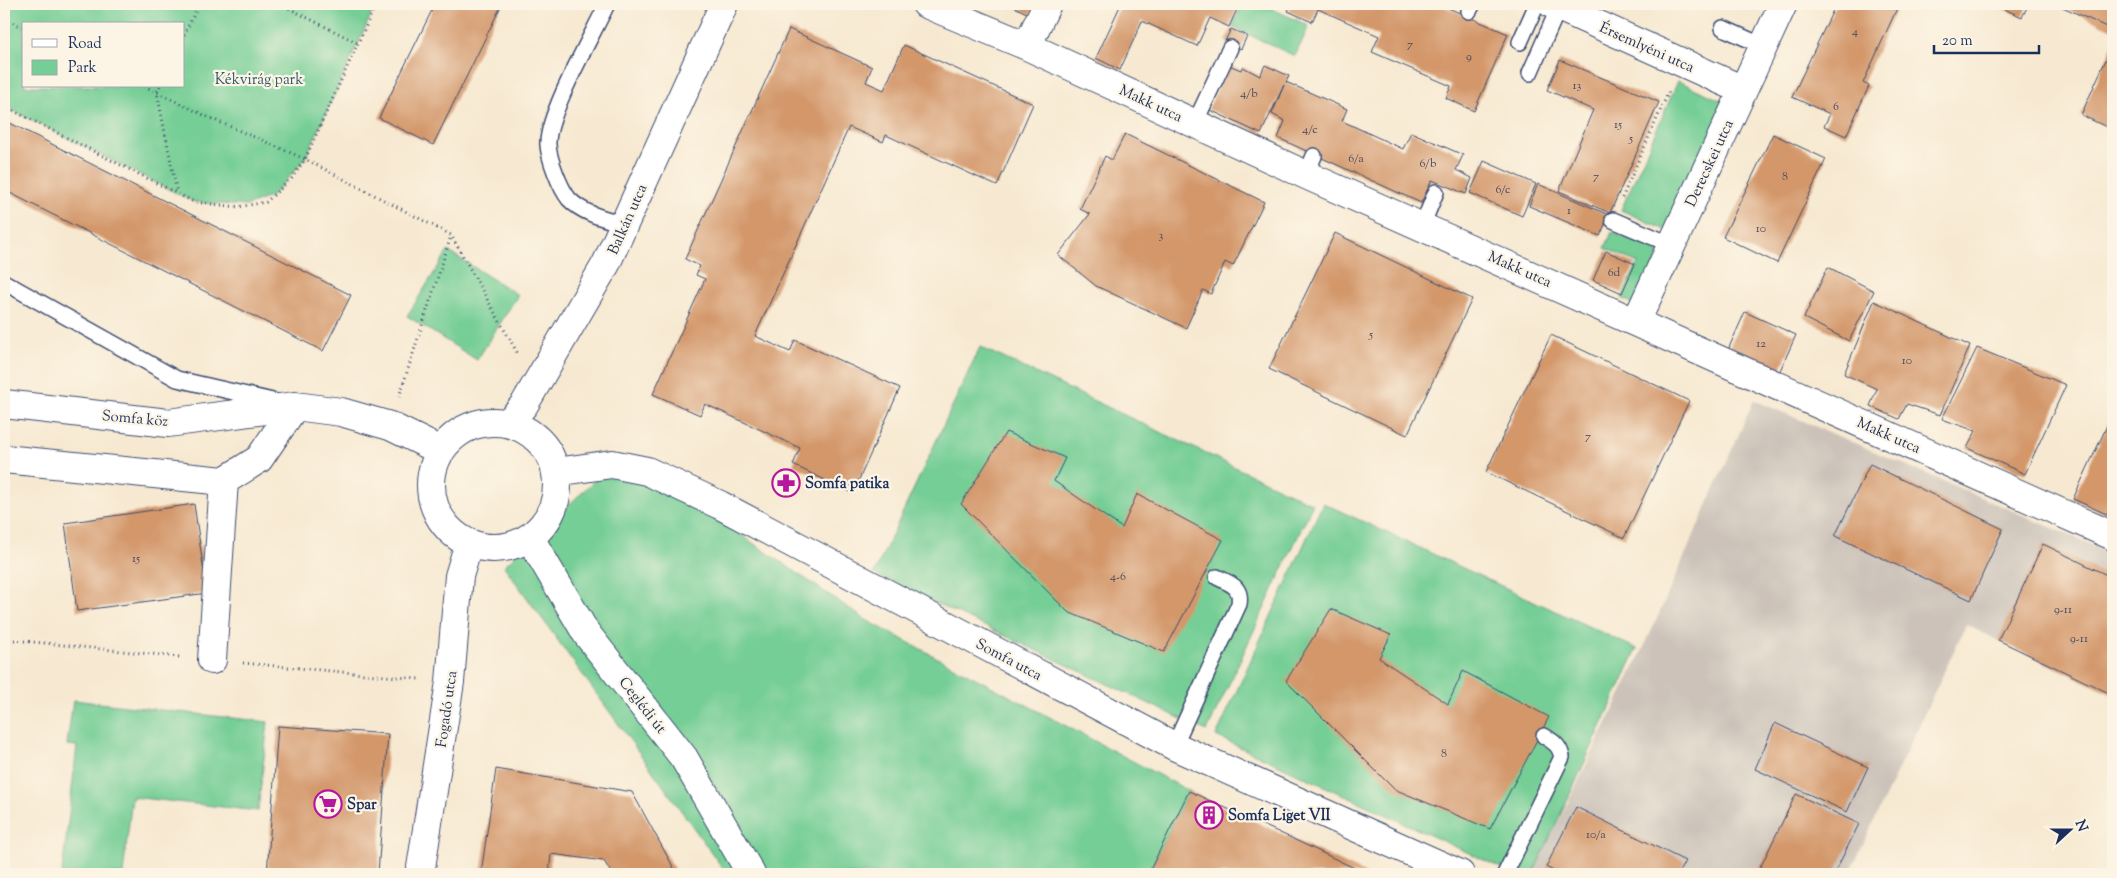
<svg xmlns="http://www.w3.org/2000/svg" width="2117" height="878" font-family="'Sorts Mill Goudy',serif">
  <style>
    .industrial { fill: #ccc2b9 }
    .green { fill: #74ce95; stroke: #487e7a; fill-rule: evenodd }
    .building { fill: #d3976b }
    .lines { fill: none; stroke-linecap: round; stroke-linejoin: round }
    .service-casing { stroke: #3c4b6f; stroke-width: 18 }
    .minor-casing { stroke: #3c4b6f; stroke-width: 30 }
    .path { stroke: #3c4b6f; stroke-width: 3; stroke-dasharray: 1 4; stroke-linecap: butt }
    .service { stroke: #fff; stroke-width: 15 }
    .minor { stroke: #fff; stroke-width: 28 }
    .labels { text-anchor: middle; stroke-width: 4.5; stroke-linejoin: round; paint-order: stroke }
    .number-label { font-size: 12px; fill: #494961 }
    .street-label { font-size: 15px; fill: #1b2f5e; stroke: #fcf5e5 }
    .park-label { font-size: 15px; fill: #31576c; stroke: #fcf5e5 }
    .poi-label { font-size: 15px; font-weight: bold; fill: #1b2f5e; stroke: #fcf5e5; text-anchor: start }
  </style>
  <rect width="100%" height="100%" fill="#fcf5e5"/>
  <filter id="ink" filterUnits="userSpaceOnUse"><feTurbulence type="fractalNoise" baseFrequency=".02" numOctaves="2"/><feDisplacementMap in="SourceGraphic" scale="10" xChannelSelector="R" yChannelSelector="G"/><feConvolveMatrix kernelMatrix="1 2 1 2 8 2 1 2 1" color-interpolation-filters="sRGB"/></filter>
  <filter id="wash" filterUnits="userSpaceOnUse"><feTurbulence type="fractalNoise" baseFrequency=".0096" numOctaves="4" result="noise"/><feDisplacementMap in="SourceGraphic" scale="20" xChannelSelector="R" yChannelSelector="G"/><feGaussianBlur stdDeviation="1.12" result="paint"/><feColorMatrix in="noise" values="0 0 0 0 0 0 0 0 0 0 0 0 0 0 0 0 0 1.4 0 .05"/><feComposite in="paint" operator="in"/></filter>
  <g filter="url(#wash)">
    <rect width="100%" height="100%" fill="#f7e9d1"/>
    <path class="industrial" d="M1754 400 2113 554V695L1966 625 1849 874H1533L1646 643Z"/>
    <path class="green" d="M4 4H376L305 159 272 196 246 206 194 202 4 106ZM24 24H184V86H24Z
      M1242 4H1262L1309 26 1295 56 1232 27Z
      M1678 81 1727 103 1670 232 1621 210Z
      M1612 232 1660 252 1637 306 1622 298 1638 263 1605 248Z
      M448 251 518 295 477 360 407 316Z
      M980 347 1313 504 1207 731 874 574Z
      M612 464 647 471 866 620 1189 791 1148 874H727L504 566Z
      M1323 503 1637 649 1533 874H1514L1216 736Z
      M73 700 268 722 258 811 132 797 123 874H62L77 746 67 745Z"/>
    <g id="blocks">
      <path class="building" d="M435 4H502L433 145 379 118Z
        M1008 4H1037L1031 15Z
        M1121 4H1212L1219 7 1221 4 1239 5 1229 27 1210 18 1197 46 1142 21 1120 70 1096 58Z
        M1291 4H1439L1508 34 1474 111 1446 98 1451 86 1372 52 1379 36 1318 9 1312 22 1288 11Z
        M1836 4H1899L1863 83 1869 86 1846 136 1824 126 1830 114 1792 97Z
        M1993 4H2029L2022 17Z
        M2056 4H2113V30Z
        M789 29 872 67 866 82 884 90 904 45 1033 104 997 186 886 135 883 142 849 127 755 336 790 352 795 340 900 388 853 493 793 465 800 448 705 404 700 415 653 394 705 279 696 275 700 266 685 259Z
        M1231 29 1247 36 1241 49 1225 41Z
        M2113 44V124L2111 129 2081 115Z
        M1560 60 1659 102 1610 213 1559 191 1593 110 1547 90Z
        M1229 65 1241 70 1243 67 1260 76 1265 65 1289 76 1286 82 1347 109 1342 121 1403 149 1411 132 1463 155 1456 170 1472 178 1466 194 1432 180 1421 203 1278 138 1285 121 1272 114 1284 85 1261 134 1208 109Z
        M4 120 351 295 323 351 4 190Z
        M1125 134 1264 202 1233 266 1225 262 1211 294 1203 290 1186 328 1096 286 1058 255 1090 214 1080 209 1105 156 1112 160Z
        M1773 134 1826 159 1777 263 1723 237Z
        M1484 161 1536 184 1522 216 1470 193Z
        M1538 184 1609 215 1600 236 1529 206Z
        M1335 233 1472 299 1407 435 1269 369Z
        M1606 251 1635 264 1622 293 1593 280Z
        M1828 267 1874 291 1849 341 1804 318Z
        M1874 301 1970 346 1940 415 1907 404 1899 419 1870 406 1877 389 1844 374Z
        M1745 312 1796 335 1778 375 1727 352Z
        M1551 335 1689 401 1624 538 1486 472Z
        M1977 348 2066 385 2025 474 1967 448 1976 431 1942 419Z
        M2113 413V517L2073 499Z
        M1006 432 1065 458 1054 481 1122 528 1137 494 1223 540 1164 652 1068 612 961 504Z
        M1870 464 2003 529 1971 600 1835 536Z
        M194 504 207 593 77 611 65 523Z
        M2043 544 2113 578V695L1998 640Z
        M1331 609 1391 635 1379 658 1448 704 1463 671 1549 717 1490 829 1394 789 1286 681Z
        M1775 723 1868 767 1847 812 1755 769Z
        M278 726 388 734 378 874H267Z
        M496 769 632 792 677 874H612L604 861 551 854 549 874H481Z
        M1189 791 1291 838 1367 874H1148Z
        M1796 794 1859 824 1834 874H1757Z
        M1576 807 1685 861 1678 874H1559L1546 867Z"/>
    </g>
  </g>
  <g filter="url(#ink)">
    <use href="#blocks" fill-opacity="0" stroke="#3c4b6f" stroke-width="1"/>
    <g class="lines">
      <g class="service-casing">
        <path id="service" d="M607 4C593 34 546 116 548 145 549 159 560 188 569 199 583 214 606 219 624 224
          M1469 11 1473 4
          M1723 28 1763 46
          M1520 42 1537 4
          M1530 73 1559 7
          M1195 123 1230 48
          M1306 175 1314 156
          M1613 220 1672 245
          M1422 226 1436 192
          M4 282 177 379 277 402
          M1174 746 1239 604C1242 586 1230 584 1217 577
          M1505 874 1562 757C1560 746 1554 742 1544 736"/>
      </g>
      <g class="minor-casing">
        <path id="minor" d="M926 4 1027 46 1306 175 2113 536
          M1552 4 1743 90
          M1027 46 1047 4
          M1636 322 1783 4
          M4 404 168 423 295 406 341 412 390 426 441 451
          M431 485a63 63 0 1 1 126 0a63 63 0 1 1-126 0Z
          M508 423 524 405 606 264 724 4
          M4 459 224 481 259 459 295 406
          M556 472 612 464 647 471 720 505 1174 746 1460 874
          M530 538 586 633 684 758 751 874
          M212 660 224 481
          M420 874 450 682 459 576 469 543"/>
      </g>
      <path class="path" d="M280 4 358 43
        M4 18 24 28
        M184 35 199 4
        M144 86 210 118 305 159 451 235 518 354
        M160 86 157 92 177 193
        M4 106 194 202 238 207 266 202 292 178 305 159 376 4
        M1622 198 1669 91
        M399 397 451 236
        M4 639 180 657
        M243 663 419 679"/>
      <use href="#service" class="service"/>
      <use href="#minor" class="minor"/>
    </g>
  </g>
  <defs>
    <g id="pharmacy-ring" transform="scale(1.4375)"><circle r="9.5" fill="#fcf5e5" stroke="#b5179e" stroke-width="1.5"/><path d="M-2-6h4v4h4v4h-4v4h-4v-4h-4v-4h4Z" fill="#b5179e"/></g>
    <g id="supermarket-ring" transform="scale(1.4375)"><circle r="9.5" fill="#fcf5e5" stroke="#b5179e" stroke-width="1.5"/><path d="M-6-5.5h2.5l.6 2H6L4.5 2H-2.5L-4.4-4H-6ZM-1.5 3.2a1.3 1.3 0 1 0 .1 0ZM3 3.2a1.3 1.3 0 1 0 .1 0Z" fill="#b5179e"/></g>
    <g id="building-ring" transform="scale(1.4375)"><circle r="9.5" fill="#fcf5e5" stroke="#b5179e" stroke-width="1.5"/><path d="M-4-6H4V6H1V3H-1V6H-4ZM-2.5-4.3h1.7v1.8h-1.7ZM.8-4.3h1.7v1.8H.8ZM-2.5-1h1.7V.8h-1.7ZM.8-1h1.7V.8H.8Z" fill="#b5179e"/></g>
  </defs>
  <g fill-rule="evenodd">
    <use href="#pharmacy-ring" x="786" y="483"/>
    <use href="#supermarket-ring" x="328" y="804"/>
    <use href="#building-ring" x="1209" y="815"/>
  </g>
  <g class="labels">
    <g class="number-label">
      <text x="1855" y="35">4</text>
      <text x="1410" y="48">7</text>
      <text x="1469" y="60">9</text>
      <text x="1577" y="89">13</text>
      <text x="1249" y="97">4/b</text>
      <text x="1836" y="110">6</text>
      <text x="1618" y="128">15</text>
      <text x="1310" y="133">4/c</text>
      <text x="1631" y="142">5</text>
      <text x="1356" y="162">6/a</text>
      <text x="1428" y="167">6/b</text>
      <text x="1596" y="180">7</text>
      <text x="1785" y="180">8</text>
      <text x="1503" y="193">6/c</text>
      <text x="1569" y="214">1</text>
      <text x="1761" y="232">10</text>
      <text x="1161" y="239">3</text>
      <text x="1614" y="276">6d</text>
      <text x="1371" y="338">5</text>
      <text x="1761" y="347">12</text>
      <text x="1907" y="364">10</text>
      <text x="1588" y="440">7</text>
      <text x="136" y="562">15</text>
      <text x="1118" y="580">4-6</text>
      <text x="2063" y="613">9-11</text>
      <text x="2079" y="642">9-11</text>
      <text x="1444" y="757">8</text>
      <text x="1596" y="838">10/a</text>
    </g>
    <g class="street-label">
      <text transform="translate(1647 47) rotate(24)" y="5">Érsemlyéni utca</text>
      <text transform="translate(1151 103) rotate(25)" y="5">Makk utca</text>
      <text transform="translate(1709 163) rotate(-65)" y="5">Derecskei utca</text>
      <text transform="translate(627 219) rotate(-66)" y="5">Balkán utca</text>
      <text transform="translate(1520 269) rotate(24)" y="5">Makk utca</text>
      <text transform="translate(135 418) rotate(5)" y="5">Somfa köz</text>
      <text transform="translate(1889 435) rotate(24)" y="5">Makk utca</text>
      <text transform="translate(1009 659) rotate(28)" y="5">Somfa utca</text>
      <text transform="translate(643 705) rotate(52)" y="5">Ceglédi út</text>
      <text transform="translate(446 709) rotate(-82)" y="5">Fogadó utca</text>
    </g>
    <g class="park-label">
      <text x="259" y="84">Kékvirág park</text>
    </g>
    <g class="poi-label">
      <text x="805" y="488">Somfa patika</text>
      <text x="347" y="809">Spar</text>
      <text x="1228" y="820">Somfa Liget VII</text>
    </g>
  </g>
  <rect width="2117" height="878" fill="none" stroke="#fcf5e5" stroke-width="20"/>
  <rect x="22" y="22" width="162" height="65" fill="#fcf5e5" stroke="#a2a6af"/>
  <rect x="32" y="39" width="25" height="8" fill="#ffffff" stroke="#a2a6af"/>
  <text x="68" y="48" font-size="15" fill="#1b2f5e">Road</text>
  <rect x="32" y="60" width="25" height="15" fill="#74ce95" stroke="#a2a6af"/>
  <text x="68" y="72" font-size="15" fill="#1b2f5e">Park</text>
  <g transform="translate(2070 830) rotate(69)" stroke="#fcf5e5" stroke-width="4" paint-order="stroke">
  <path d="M0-4L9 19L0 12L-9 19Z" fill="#1b2f5e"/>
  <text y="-8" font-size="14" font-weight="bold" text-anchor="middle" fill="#1b2f5e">N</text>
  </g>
  <path d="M1934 45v8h105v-8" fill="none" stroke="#1b2f5e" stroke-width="2.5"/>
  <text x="1942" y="45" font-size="15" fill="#1b2f5e" stroke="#fcf5e5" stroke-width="4" paint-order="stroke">20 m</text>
</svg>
